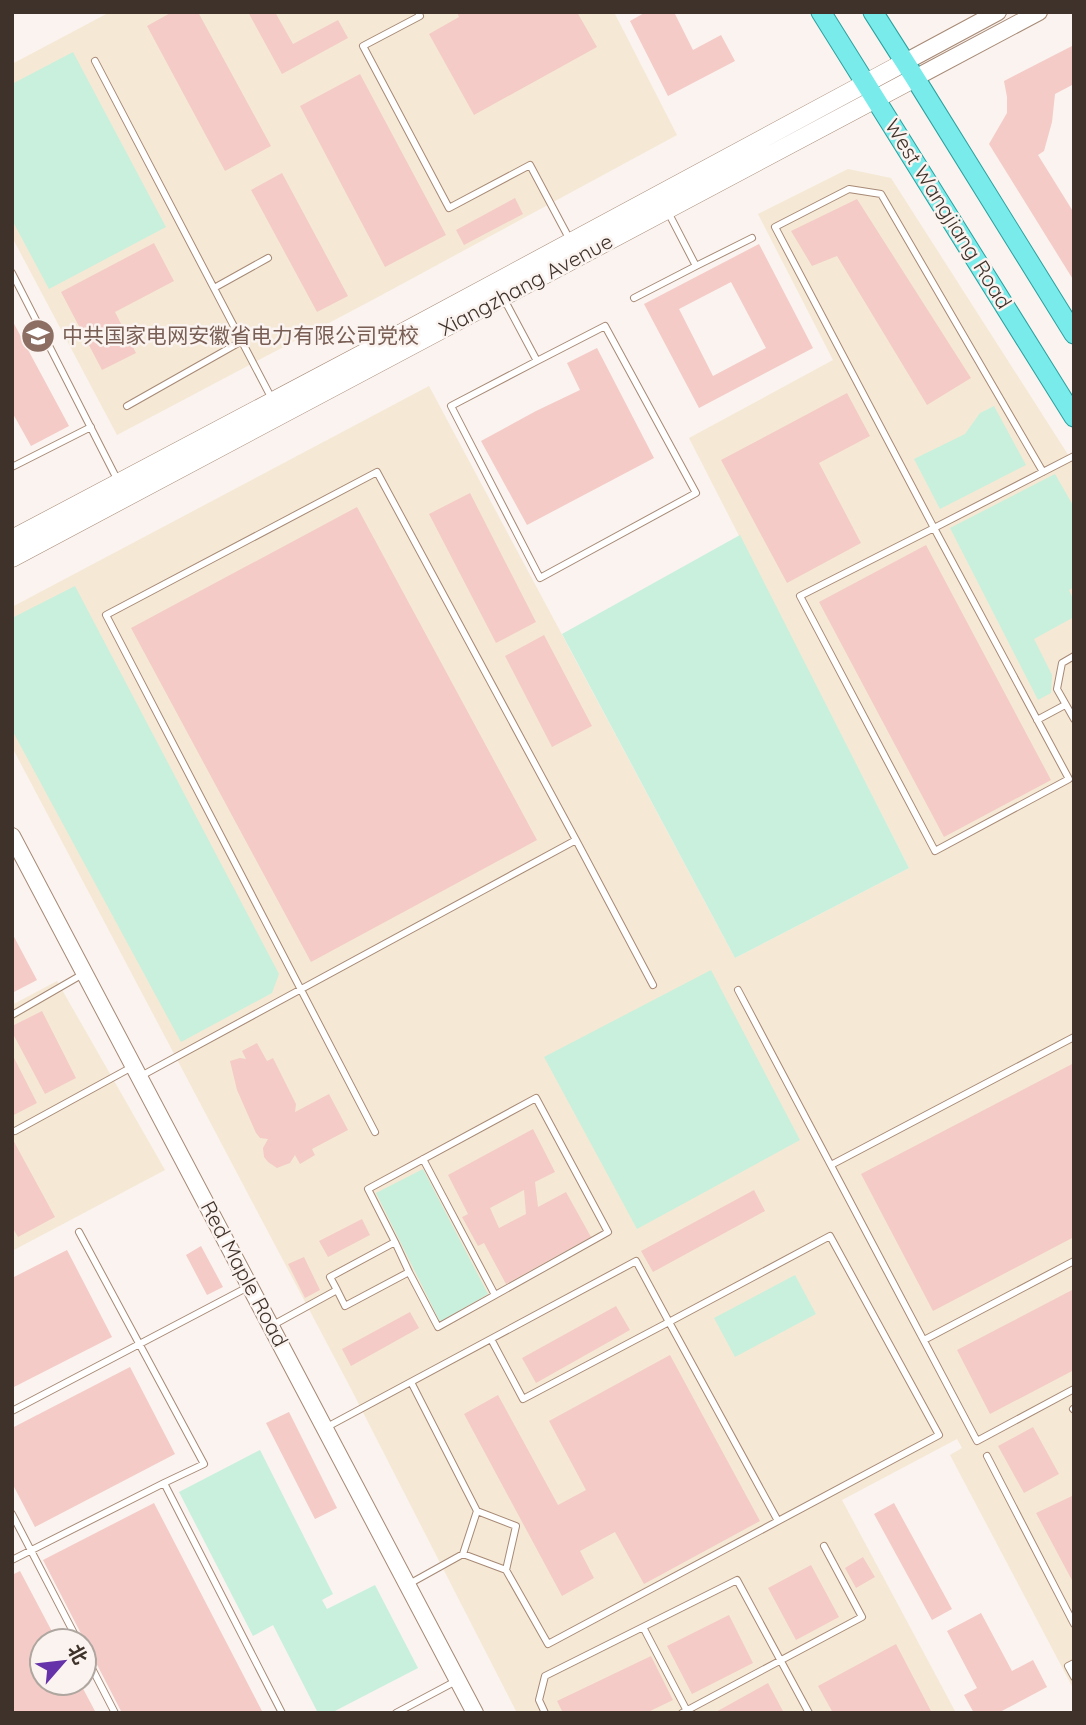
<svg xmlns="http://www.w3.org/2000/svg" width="1086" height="1725" font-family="Quicksand,'Noto Sans SC',sans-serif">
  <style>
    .industrial { fill: #f5e9d5 }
    .green { fill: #c8f0dc }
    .building { fill: #f4cbc6; fill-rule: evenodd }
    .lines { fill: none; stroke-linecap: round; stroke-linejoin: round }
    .service-casing { stroke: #a78975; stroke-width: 8 }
    .tertiary-casing { stroke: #a78975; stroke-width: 18 }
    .secondary-casing { stroke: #a78975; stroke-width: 19 }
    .primary-casing { stroke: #2ba19f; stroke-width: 21 }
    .service { stroke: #fff; stroke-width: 6 }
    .tertiary { stroke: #fff; stroke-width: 16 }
    .secondary { stroke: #fff; stroke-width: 18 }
    .primary { stroke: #79ebeb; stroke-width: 19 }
    .labels { text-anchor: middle; stroke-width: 5; stroke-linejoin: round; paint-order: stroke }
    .street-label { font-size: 21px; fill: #3f322a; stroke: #faf3ef }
    .education-label { font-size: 21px; fill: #785e54; stroke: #faf3ef; text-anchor: start }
  </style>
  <rect width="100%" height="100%" fill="#faf3ef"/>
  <path class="industrial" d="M110 12H614L677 135 378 297 117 435 12 237V64Z
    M848 169 891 178 1074 464V1690L950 1455 962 1448 957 1439 842 1500 956 1713H517L349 1385 12 747V607L429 386 735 958 909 868 689 438 833 360 758 214Z
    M57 981 165 1170 12 1251V1005Z"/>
  <path class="green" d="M73 52 166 227 49 289 12 220V84Z
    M994 406 1026 465 940 509 914 459 965 434 980 413Z
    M1055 474 1074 507V587L1069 590 1074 601V617L1034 639 1052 675 1051 693 1038 700 950 528Z
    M740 535 909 868 735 958 562 634Z
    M75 586 279 974 272 993 181 1042 12 730V618Z
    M711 970 800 1140 637 1229 544 1057Z
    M423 1169 488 1294 440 1322 376 1193Z
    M795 1275 816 1314 735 1357 714 1318Z
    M260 1450 333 1594 322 1600 327 1609 375 1585 418 1668 331 1713H318L273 1625 253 1636 179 1492Z"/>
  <path class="building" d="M172 12H198L271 146 225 171 147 26Z
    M248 12H275L293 44 338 20 348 38 282 74Z
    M457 12H577L597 47 474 115 429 34 459 17Z
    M646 12H674L693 50 721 35 735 61 668 96 630 21Z
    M1074 45V84L1055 94 1052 122 1044 151 1038 155 1074 213V281L989 144 1007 113V97L1004 81Z
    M360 74 446 235 385 267 300 106Z
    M282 173 348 296 317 312 251 190Z
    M515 198 523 214 464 245 456 230Z
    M857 199 971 378 927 405 837 256 812 266 791 231Z
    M154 243 174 281 115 312 136 353 102 370 61 292Z
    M759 244 813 348 699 408 644 304ZM731 282 766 348 713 376 679 309Z
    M12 320 69 426 31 446 12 412Z
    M597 348 654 458 527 525 481 441 536 411 580 390 567 363Z
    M847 393 870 436 819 463 861 543 787 583 721 460Z
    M470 493 536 622 496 643 429 514Z
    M357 507 537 840 311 962 131 628Z
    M926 545 1051 780 944 837 819 602Z
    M544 635 592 726 552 747 505 656Z
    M12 933 37 980 12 993Z
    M42 1011 76 1078 45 1094 12 1032V1026Z
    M257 1043 267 1061 273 1058 296 1104 295 1112 329 1094 348 1130 312 1149 315 1155 300 1164 295 1155 290 1163 277 1168 268 1162 264 1157 263 1148 268 1139 260 1138 256 1133 237 1090 230 1061 240 1058 246 1059 242 1051Z
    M12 1054 37 1103 12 1116Z
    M1074 1063V1237L933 1311 861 1174Z
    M533 1129 555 1172 535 1182 538 1207 566 1192 591 1237 506 1284 484 1243 478 1246 462 1217 468 1214 448 1175ZM524 1190 526 1214 499 1228 490 1208Z
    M12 1138 55 1217 18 1237 12 1227Z
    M754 1190 765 1211 653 1272 641 1251Z
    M362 1219 370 1235 328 1257 319 1241Z
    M201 1246 223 1287 207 1295 186 1255Z
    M67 1250 112 1337 12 1388V1278Z
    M304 1257 320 1290 305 1298 288 1264Z
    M1074 1289V1370L990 1414 957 1350Z
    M616 1306 630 1330 536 1383 522 1358Z
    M410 1312 419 1328 351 1366 342 1349Z
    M670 1355 760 1521 644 1584 615 1532 580 1551 594 1578 562 1596 464 1414 498 1395 558 1505 586 1490 549 1421Z
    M130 1367 175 1454 35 1527 12 1483V1428Z
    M289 1412 337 1508 315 1519 266 1423Z
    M1033 1427 1059 1474 1024 1493 998 1446Z
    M1072 1496 1074 1499V1584L1036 1513Z
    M154 1503 263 1713H122L43 1560Z
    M894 1503 952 1609 932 1620 874 1514Z
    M863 1557 875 1577 856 1588 845 1568Z
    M811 1565 839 1617 796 1640 768 1588Z
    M20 1571 57 1641H42V1683H80L96 1713H12V1575Z
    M981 1613 1012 1671 1033 1660 1047 1687 998 1713H974L964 1695 977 1688 947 1631Z
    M729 1615 753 1663 692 1694 667 1646Z
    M896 1644 932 1713H833L818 1686Z
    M651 1656 673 1700 646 1713H563L557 1701Z
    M768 1683 784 1713H714Z"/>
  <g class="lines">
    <g class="service-casing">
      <path id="service" d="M418 12 420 16 363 46 449 208 530 165 570 240
        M95 61 272 399
        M668 212 696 266 752 238
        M12 273 118 481
        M214 288 268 258
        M634 298 696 266
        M504 299 537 361 451 406 540 578 696 493 605 326 537 361
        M127 406 242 341
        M12 467 91 427
        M1043 472 881 194 849 189 775 227 934 528 1074 456
        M934 528 1069 779 935 851 800 596Z
        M1074 656 1062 663 1057 689 1074 719
        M1037 720 1065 705
        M576 840 653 985
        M738 990 977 1441 1074 1389
        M12 1015 83 974
        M141 1076 576 840 377 472 106 615 375 1132
        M15 1131 132 1067
        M423 1159 495 1295
        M831 1165 1074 1037
        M79 1232 204 1464 164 1483 282 1713
        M395 1242 409 1272
        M273 1325 337 1290 330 1277 395 1242 368 1189 536 1098 608 1232 438 1327 409 1272 345 1306 337 1290
        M491 1339 523 1399 669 1322 778 1521
        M924 1340 1074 1261
        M411 1382 477 1511 516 1526 506 1570
        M1073 1409 1074 1410
        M12 1411 248 1287
        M327 1427 636 1261 669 1322 830 1236 939 1435 548 1644 506 1570 463 1554 409 1584
        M987 1456 1074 1624
        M12 1514 78 1641
        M463 1554 477 1511
        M12 1560 164 1483
        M643 1627 687 1711
        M84 1653 115 1713
        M1074 1663 1068 1666 1074 1677
        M396 1713 456 1681
        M545 1713 539 1700 545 1676 737 1580 809 1713
        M682 1713 862 1617 824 1546"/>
    </g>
    <g class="tertiary-casing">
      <path id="tertiary" d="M905 62 998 12
        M915 78 1039 12
        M12 836 475 1713"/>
    </g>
    <g class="secondary-casing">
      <path id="secondary" d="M12 539 398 335 905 62
        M12 558 915 78"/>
    </g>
    <g class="primary-casing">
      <path id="primary" d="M821 12 1074 417
        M873 12 915 78 1074 334"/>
    </g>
    <use href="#service" class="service"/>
    <use href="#tertiary" class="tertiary"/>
    <use href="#secondary" class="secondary"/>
    <use href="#primary" class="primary"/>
  </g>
  <defs>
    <g id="university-disc" transform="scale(1.75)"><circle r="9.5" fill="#8d6e63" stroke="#faf3ef"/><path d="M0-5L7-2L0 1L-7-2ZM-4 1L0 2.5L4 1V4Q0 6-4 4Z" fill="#fff"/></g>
  </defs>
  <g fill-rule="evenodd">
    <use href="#university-disc" x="38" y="336"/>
  </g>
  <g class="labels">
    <g class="street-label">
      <text transform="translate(948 214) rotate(58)" y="7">West Wangjiang Road</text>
      <text transform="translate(526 285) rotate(-28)" y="7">Xiangzhang Avenue</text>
      <text transform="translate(244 1274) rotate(62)" y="7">Red Maple Road</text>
    </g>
    <g class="education-label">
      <text x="62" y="343">中共国家电网安徽省电力有限公司党校</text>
    </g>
  </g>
  <rect width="1086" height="1725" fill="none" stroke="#3f322a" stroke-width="28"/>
  <g transform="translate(63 1662) rotate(62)"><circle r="33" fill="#faf3ef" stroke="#afa6a0" stroke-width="2"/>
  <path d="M0-5L12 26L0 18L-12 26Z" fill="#6632a9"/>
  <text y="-10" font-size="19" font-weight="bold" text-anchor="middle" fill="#3f322a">北</text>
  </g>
</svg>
